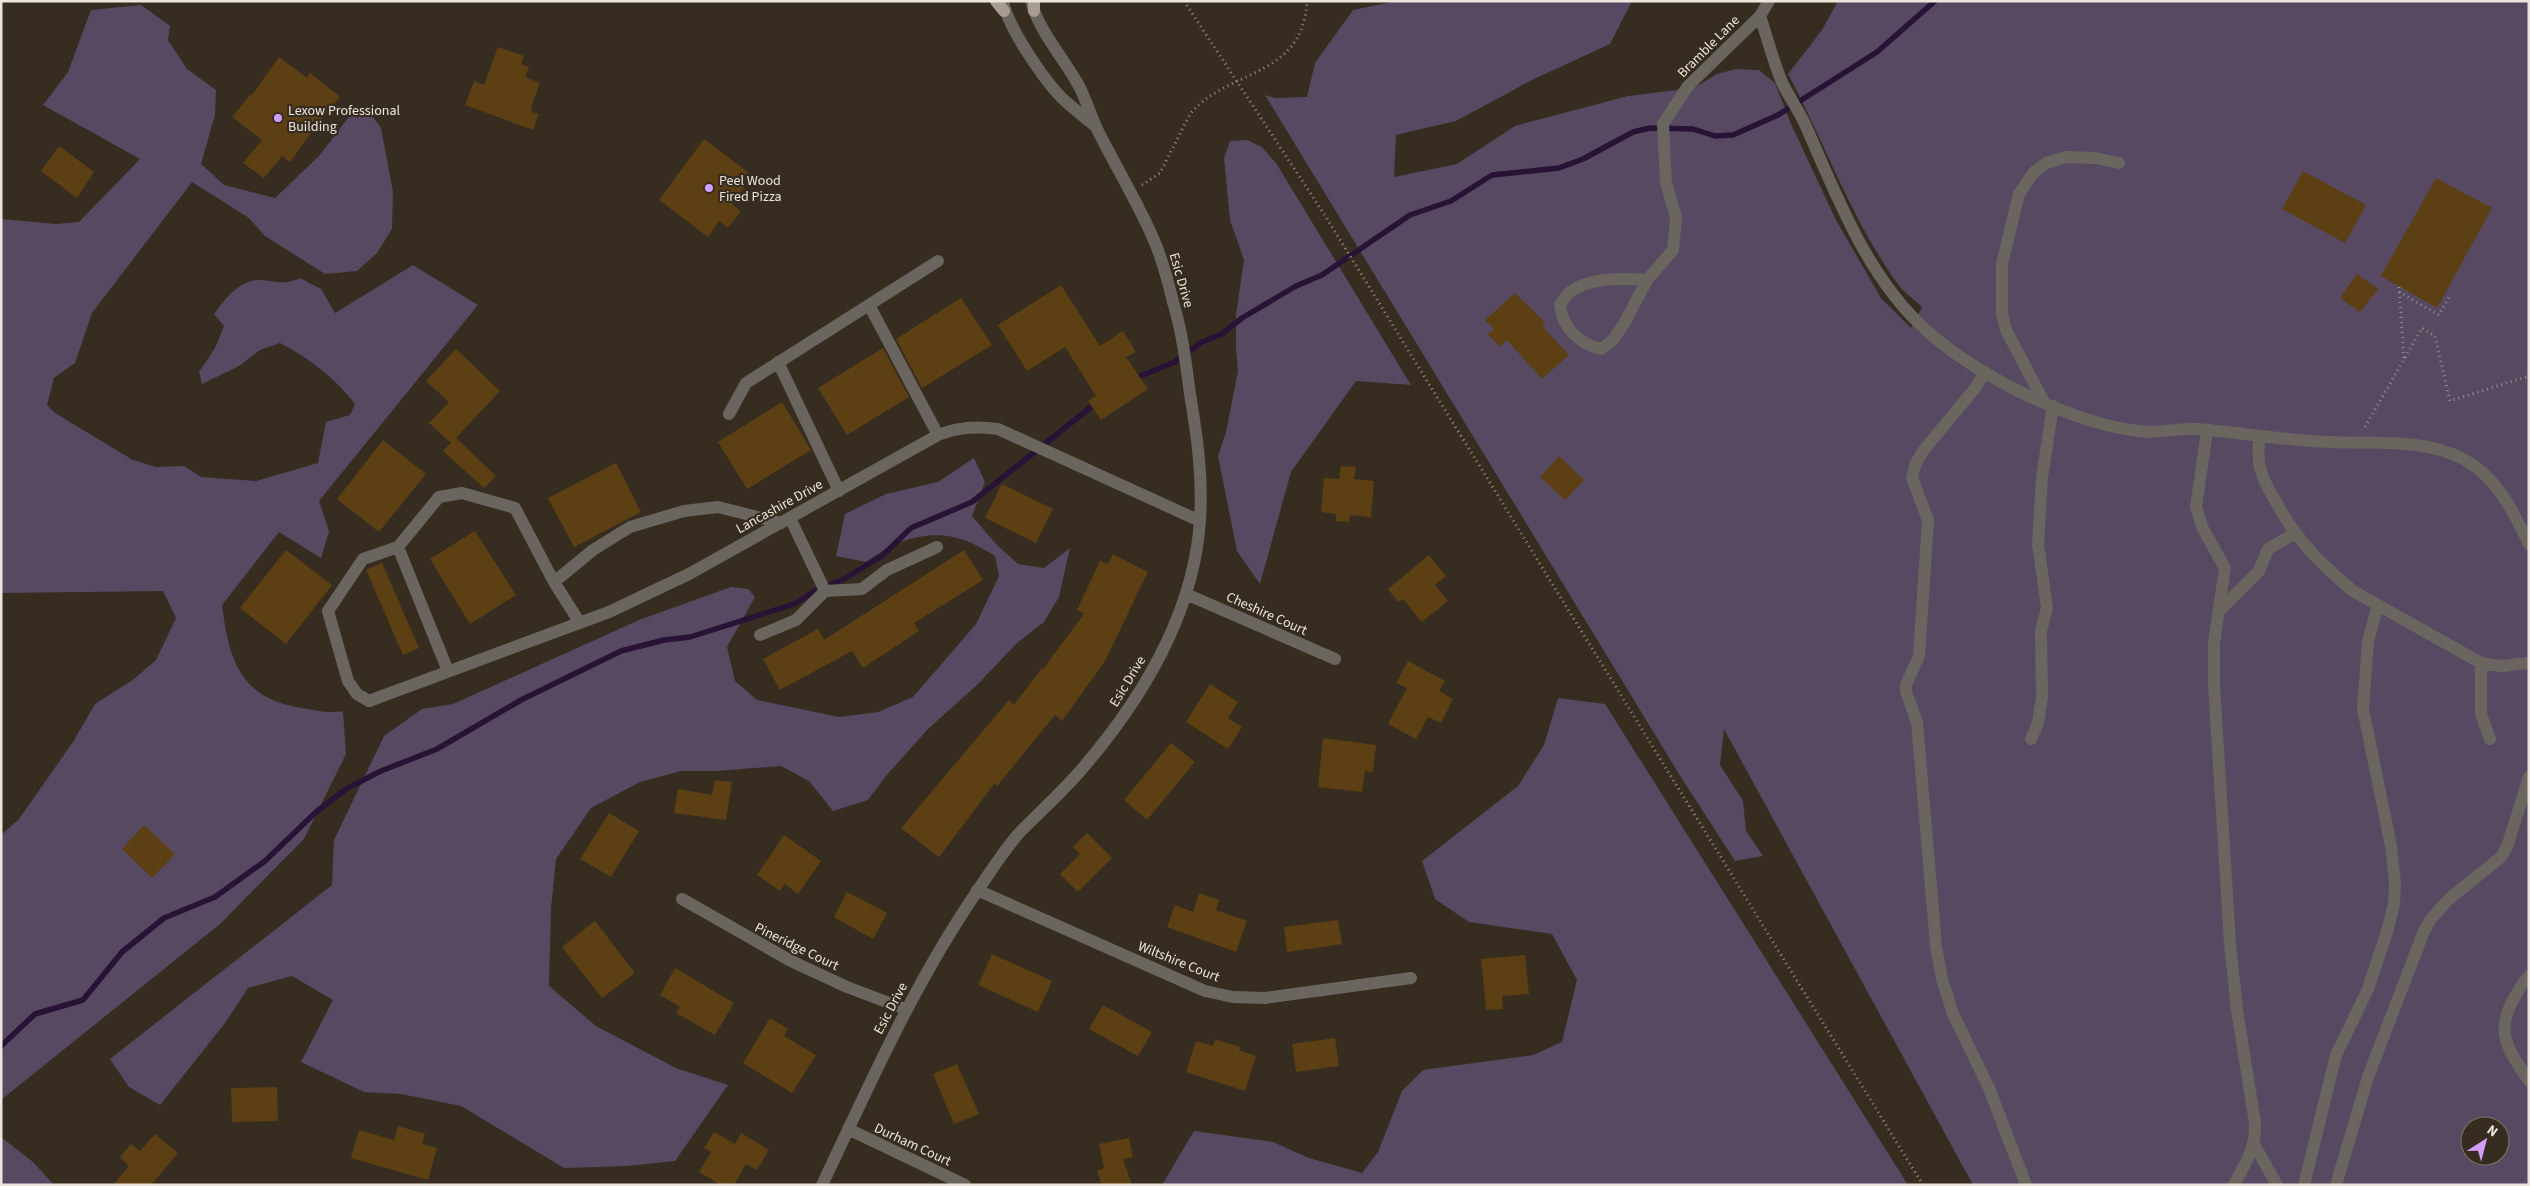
<svg xmlns="http://www.w3.org/2000/svg" width="2530" height="1186" font-family="'Source Sans 3',sans-serif">
  <style>
    .green { fill: #574962; fill-rule: evenodd }
    .lines { fill: none; stroke-linecap: round; stroke-linejoin: round }
    .stream { stroke: #281235; stroke-width: 5.5 }
    .building { fill: #5c4014 }
    .path { stroke: #978f85; stroke-width: 3; stroke-dasharray: 1 4; stroke-linecap: butt }
    .minor { stroke: #6a655f; stroke-width: 12 }
    .major { stroke: #a69c8f; stroke-width: 12 }
    .poi-dot { fill: #d49cfb; stroke: #362c1f; stroke-width: 2 }
    .labels { text-anchor: middle; stroke-width: 4.5; stroke-linejoin: round; paint-order: stroke }
    .street-label { font-size: 14px; fill: #ebe5dd; stroke: #362c1f }
    .poi-label { font-size: 14px; fill: #ebe5dd; stroke: #362c1f; text-anchor: start }
  </style>
  <rect width="100%" height="100%" fill="#362c1f"/>
  <path class="green" d="M1397 1H1632L1610 44 1532 80 1456 121 1396 135 1394 177 1457 164 1515 126 1628 96 1694 88 1717 74 1736 69 1759 70 1775 83 1791 124 1836 220 1881 298 1911 328 1922 307C1914 299 1903 292 1897 283 1851 219 1825 143 1788 74L1822 30 1838 1H2529V1185H1973L1724 729 1720 765 1743 801 1746 831 1763 856 1735 861 1682 779 1265 95 1275 98 1307 97 1315 63 1353 10ZM2470 1126H2500V1156H2470Z
    M141 5 170 26 168 40 187 69 216 90 215 115 201 164 224 185 275 198 319 156 354 110 370 113 381 128 393 192 392 229 377 253 357 271 325 274 265 236 249 218 192 182 92 313 75 363 54 378 47 405 55 413 133 460 156 467 184 466 201 477 256 481 318 463 326 422 350 415 355 404C335 378 309 358 280 343L260 350 239 366 202 384 199 372 215 348 224 326 214 314C225 299 240 279 261 280 278 282 284 285 300 278L321 289 335 313 413 265 478 305 319 501 329 531 321 558 279 532 222 605C229 660 240 698 301 708 315 710 329 714 343 711L346 754 304 839 220 924 1 1100V835L19 819 73 742 95 704 134 679 156 660 176 618 163 591 1 593V219L56 224 79 222 140 159 43 105 68 72 91 10Z
    M1247 140 1262 147 1276 163 1411 385 1356 381 1291 472 1260 584 1237 551 1218 456 1226 432 1238 371 1236 348V315L1244 260 1230 220 1224 158 1230 141Z
    M974 458 985 482 972 516 996 544 1018 564 1044 568 1070 548 1059 597 1044 622 1017 643 978 684 928 729 886 776 868 800 833 811 809 781 781 766 716 771H681L640 782 591 808 556 859 551 908 549 986 596 1026 676 1068 728 1085 675 1161 627 1166 564 1168 461 1106 401 1094 364 1092 301 1062 333 1000 292 976 248 988 225 1023 160 1105 129 1087 110 1059 332 885 334 840 384 736 422 709 453 704 639 620 731 587 748 589 755 597 727 647 735 681 757 700 839 717 878 712 913 697 976 624 999 576 995 556C963 535 937 529 900 542 888 546 877 555 866 562L836 556 845 514 886 494 938 482Z
    M1558 698 1605 704 1908 1185H1162L1194 1131 1273 1142 1309 1158 1362 1173 1378 1152 1402 1091 1423 1070 1533 1055 1562 1042 1577 980 1552 934 1469 922 1435 899 1422 861 1518 786 1544 745Z
    M1 1137 33 1162 54 1185H1Z"/>
  <g class="lines">
    <path class="stream" d="M1133 379 1175 362 1202 342 1222 334 1242 318 1296 286 1322 275 1410 215 1451 201 1492 175 1559 168 1583 159 1633 132 1650 128 1693 129 1715 136 1733 135 1778 115 1877 52 1935 1
      M1 1046 35 1014 83 1000 122 952 164 918 215 897 265 861 316 812 346 789 381 771 437 749 521 700 621 651 664 640 690 637 794 604 818 589 842 580 882 556 911 528 972 502 1096 403"/>
  </g>
  <path class="building" d="M498 47 524 56 521 64 529 67 525 77 540 83 531 108 532 112 539 114 533 130 465 105 474 81 484 85Z
    M279 57 307 78 310 73 340 97 315 127 290 162 282 156 264 178 243 163 262 140 232 117 251 94 252 95Z
    M704 139 749 173 741 184 745 186 732 204 741 211 728 228 719 221 708 237 659 200Z
    M59 146 94 172 77 198 41 171Z
    M2303 171 2366 205 2345 243 2282 209Z
    M2436 178 2492 208 2437 308 2381 276Z
    M2357 274 2378 289 2360 312 2340 298Z
    M1061 285 1100 346 1123 331 1136 352 1126 357 1148 389 1101 420 1088 401 1096 396 1065 347 1027 371 998 325Z
    M1515 293 1546 323 1542 326 1569 355 1542 379 1507 340 1500 347 1488 334 1494 329 1485 320Z
    M961 298 992 345 922 388 896 339Z
    M883 348 909 397 847 435 818 388Z
    M456 349 500 391 456 438 496 476 484 488 443 451 451 443 429 423 449 402 426 381Z
    M782 402 811 450 747 489 718 442Z
    M383 440 426 474 379 532 337 499Z
    M1559 456 1584 480 1565 500 1540 477Z
    M616 463 641 512 574 547 548 498Z
    M1341 466 1356 467 1354 479 1374 481 1371 517 1350 515 1349 522 1336 521V514L1321 512 1324 478 1339 479Z
    M1002 484 1053 509 1036 543 985 518Z
    M475 531 516 595 470 624 430 559Z
    M286 550 332 585 286 644 240 608Z
    M964 550 983 580 914 623 919 631 863 668 852 651 780 690 763 659 818 629 824 640Z
    M1113 554 1148 572 1105 661 1062 721 1055 715 997 786 994 784 939 857 901 828 1009 700 1014 705 1042 668 1043 669 1084 614 1077 610 1100 561 1108 564Z
    M1429 555 1446 576 1435 585 1448 601 1422 622 1403 599 1398 602 1388 589Z
    M382 563 419 648 403 655 366 570Z
    M1408 661 1445 681 1439 691 1453 699 1441 723 1428 717 1416 739 1388 724 1407 688 1396 683Z
    M1210 684 1238 702 1228 718 1242 727 1228 749 1186 722Z
    M1323 738 1376 745 1373 772 1365 771 1362 792 1318 787Z
    M1171 743 1195 762 1147 820 1124 800Z
    M715 780 732 782 726 820 674 813 678 789 712 795Z
    M609 813 639 831 611 877 580 859Z
    M144 825 175 854 152 878 122 849Z
    M1087 833 1112 858 1078 892 1060 874 1080 854 1073 847Z
    M784 835 821 861 798 894 785 884 780 891 757 875Z
    M847 892 887 913 873 939 834 917Z
    M1199 893 1219 900 1216 910 1247 921 1236 952 1167 927 1175 905 1193 912Z
    M1338 920 1342 944 1287 952 1284 927Z
    M595 921 635 973 602 998 562 947Z
    M992 954 1052 981 1038 1012 978 985Z
    M1525 955 1529 994 1502 996 1503 1009 1486 1010 1481 959Z
    M675 968 734 1003 715 1035 676 1013 680 1007 660 995Z
    M1103 1005 1152 1032 1138 1056 1089 1029Z
    M770 1018 788 1029 784 1036 816 1055 792 1093 743 1063Z
    M1335 1038 1339 1066 1296 1072 1292 1044Z
    M1215 1039 1240 1047 1239 1050 1256 1056 1245 1091 1186 1072 1196 1041 1213 1046Z
    M957 1064 979 1114 954 1124 933 1074Z
    M277 1087 278 1121 232 1122 231 1088Z
    M398 1126 425 1134 422 1144 437 1148 428 1180 351 1158 359 1130 394 1140Z
    M714 1132 735 1144 741 1133 769 1150 757 1170 746 1164 734 1185H721L699 1172 711 1152 704 1148Z
    M155 1134 178 1153 151 1185H113L129 1166 120 1157 131 1144 140 1151Z
    M1129 1138 1133 1157 1123 1159 1132 1185H1102L1097 1171 1104 1168 1099 1144Z"/>
  <g class="lines">
    <path class="path" d="M1184 1 1326 217 1923 1185
      M1142 185 1160 173 1190 114C1228 68 1303 79 1307 1
      M2399 287 2404 358
      M2399 292 2439 315 2449 297
      M2365 427 2422 328 2435 336 2450 401 2529 376"/>
    <path class="minor" d="M1003 1C1007 26 1045 82 1064 100 1074 109 1084 117 1094 125
      M1760 16C1767 37 1773 60 1781 80 1789 98 1801 113 1808 131 1839 201 1868 278 1926 330 1977 376 2071 423 2139 431 2159 434 2177 428 2196 429 2241 432 2285 441 2330 442 2374 444 2424 438 2463 459 2497 477 2513 511 2529 544
      M1647 280C1624 278 1589 277 1570 292 1566 295 1563 301 1560 305 1563 328 1578 343 1601 349L1613 340 1625 322 1647 280 1673 250 1676 217 1666 183 1663 124 1688 86 1760 16 1769 1
      M869 305 938 435
      M778 362 839 491
      M1985 372 1976 387 1923 451 1915 465 1912 478 1928 520 1919 656 1906 685V692L1917 722 1936 946 1942 979 1953 1014 1989 1088 2026 1185
      M2044 402 2006 330 2002 313V264L2019 194 2033 173 2046 163 2066 157 2095 158 2119 163
      M729 414 746 383 938 261
      M2207 431 2196 507 2203 529 2225 568 2214 643V685L2230 943 2237 1010 2255 1123C2256 1148 2245 1164 2234 1185
      M2259 437C2259 448 2257 460 2261 471 2264 482 2270 492 2276 502 2297 541 2320 563 2353 591L2481 663 2501 666 2529 663
      M790 518 825 591
      M398 547 439 497 462 493 515 508 554 582 580 623
      M554 582 593 550 630 527 684 511 718 507 781 523
      M1186 594 1335 659
      M2220 610 2259 571 2268 549 2294 534
      M760 635 796 620 825 591 862 589 887 570 937 547
      M2481 663V714L2490 739
      M448 671 398 547 363 559 328 611 348 681 357 694 369 701 609 612 689 574 938 435C959 427 976 426 998 429L1200 521
      M2031 739 2038 723 2042 697 2041 631 2047 608 2038 544 2042 477 2053 406
      M977 890 1205 991 1233 997 1265 998 1411 978
      M682 899 791 961 847 987 905 1009
      M2529 976C2523 981 2520 988 2516 995 2493 1032 2508 1049 2529 1081
      M848 1129 965 1185
      M2254 1144 2277 1185
      M822 1185C870 1084 914 983 978 890 991 871 1005 848 1021 831 1042 810 1063 791 1082 769 1142 699 1194 614 1200 520 1203 477 1197 436 1190 394 1186 363 1182 331 1173 302 1168 281 1162 258 1153 238 1137 201 1116 167 1098 131 1091 117 1087 102 1080 88 1065 59 1040 34 1031 1
      M2304 1185 2336 1055 2368 989 2387 932 2394 904 2395 883 2391 846 2363 709 2368 641 2378 605
      M2336 1185 2368 1077 2424 931 2431 919 2449 899 2501 857 2507 847 2529 777"/>
    <path class="major" d="M996 1 1004 11
      M1034 11V1"/>
  </g>
  <g class="poi-dot">
    <circle cx="278" cy="118" r="5"/>
    <circle cx="709" cy="188" r="5"/>
  </g>
  <g class="labels">
    <g class="street-label">
      <text transform="translate(1708 46) rotate(-45)" y="5">Bramble Lane</text>
      <text transform="translate(1182 280) rotate(74)" y="5">Esic Drive</text>
      <text transform="translate(779 506) rotate(-29)" y="5">Lancashire Drive</text>
      <text transform="translate(1267 613) rotate(24)" y="5">Cheshire Court</text>
      <text transform="translate(1127 681) rotate(-59)" y="5">Esic Drive</text>
      <text transform="translate(797 946) rotate(26)" y="5">Pineridge Court</text>
      <text transform="translate(1179 961) rotate(22)" y="5">Wiltshire Court</text>
      <text transform="translate(890 1008) rotate(-62)" y="5">Esic Drive</text>
      <text transform="translate(913 1144) rotate(25)" y="5">Durham Court</text>
    </g>
    <g class="poi-label">
      <text x="288" y="115">Lexow Professional<tspan x="288" dy="16">Building</tspan></text>
      <text x="719" y="185">Peel Wood<tspan x="719" dy="16">Fired Pizza</tspan></text>
    </g>
  </g>
  <rect width="2530" height="1186" fill="none" stroke="#ebe5dd" stroke-width="5"/>
  <g transform="translate(2485 1141) rotate(36)"><circle r="24" fill="#362c1f" stroke="#7e766b"/>
  <path d="M0-4L9 19L0 12L-9 19Z" fill="#d49cfb"/>
  <text y="-8" font-size="14" font-weight="bold" text-anchor="middle" fill="#ebe5dd">N</text>
  </g>
</svg>
